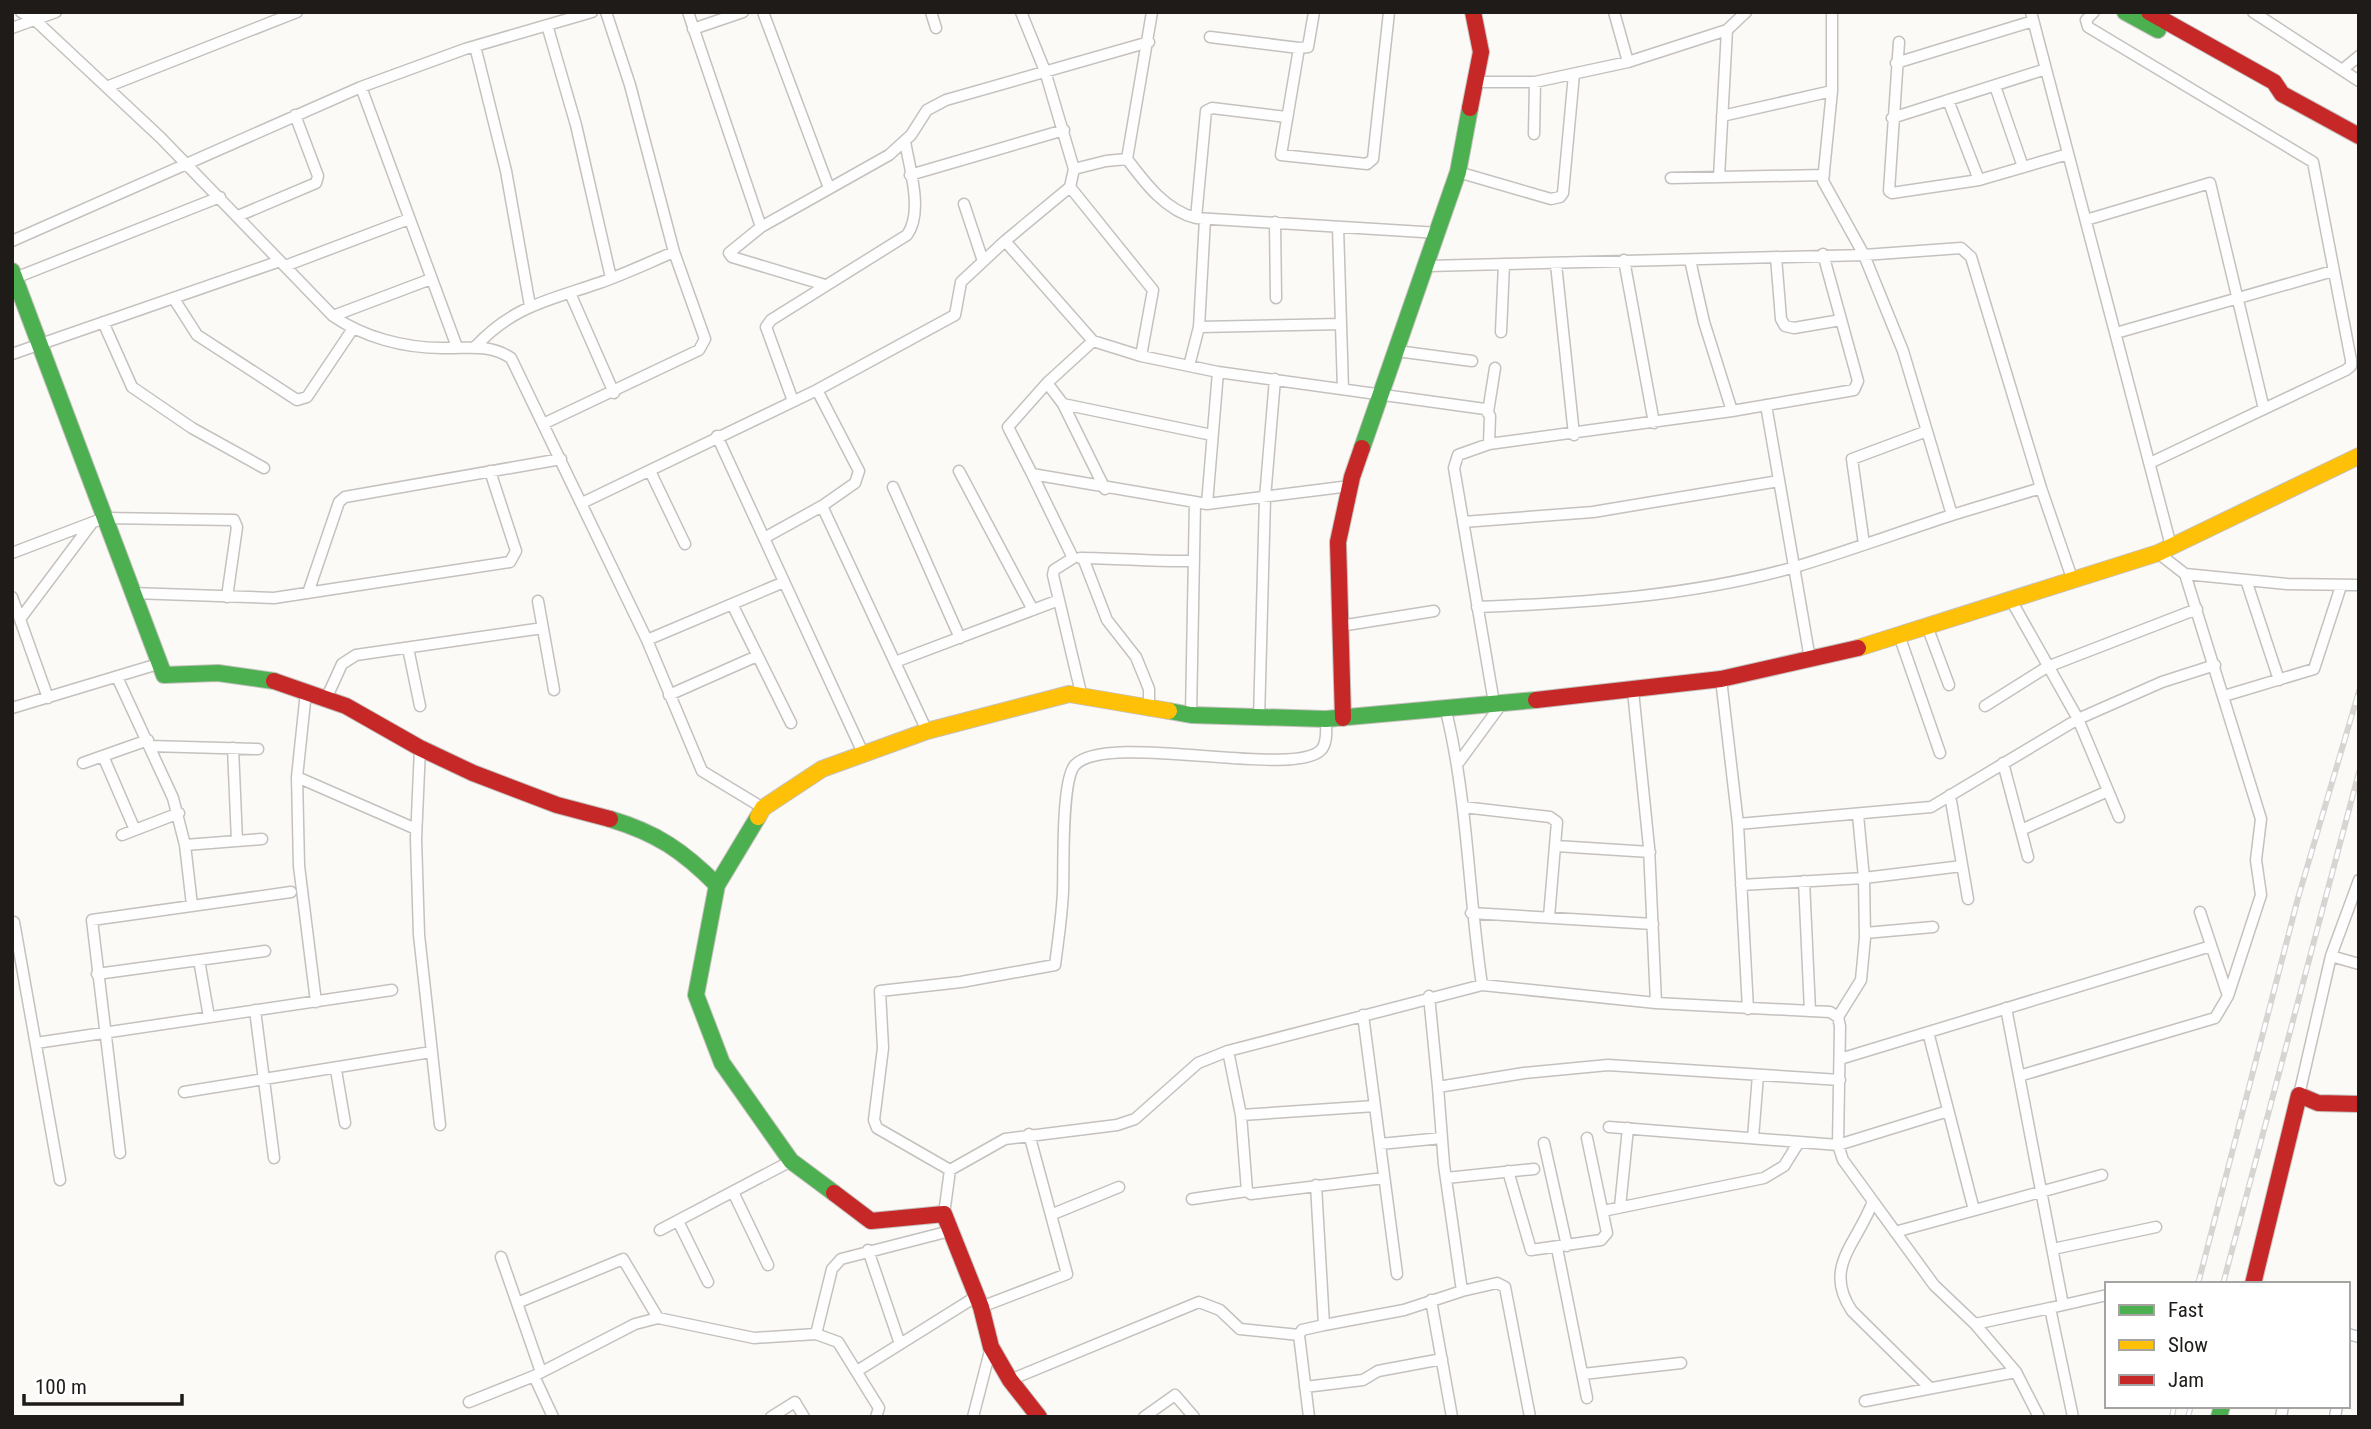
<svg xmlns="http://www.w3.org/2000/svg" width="2371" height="1429" font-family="'Roboto Condensed',sans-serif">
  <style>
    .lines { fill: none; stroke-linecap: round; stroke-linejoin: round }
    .street-casing { stroke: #c4c1be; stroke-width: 13 }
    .fast-casing { stroke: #c4c1be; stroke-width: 18 }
    .slow-casing { stroke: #c4c1be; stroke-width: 18 }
    .jam-casing { stroke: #c4c1be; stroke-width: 18 }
    .street { stroke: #fffefe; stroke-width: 10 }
    .fast { stroke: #4caf50; stroke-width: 16 }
    .slow { stroke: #ffc107; stroke-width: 16 }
    .jam { stroke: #c62828; stroke-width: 16 }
    .rail-casing { stroke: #d6d5d4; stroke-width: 6 }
    .rail { stroke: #fff; stroke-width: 3.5; stroke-dasharray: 10; stroke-linecap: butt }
  </style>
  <rect width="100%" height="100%" fill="#fcfaf7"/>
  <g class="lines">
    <g class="street-casing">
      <path id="street" d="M21 12 35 20 161 138 333 316C363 337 404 348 442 348 468 349 488 343 511 358L647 640 702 771 763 808
        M688 12 761 227 729 253 732 257 825 285
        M763 12 829 188
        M931 12 936 28
        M1021 12 1045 71 1074 169 1106 161 1127 159C1145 183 1166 211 1196 218L1439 233
        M1314 12 1308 47 1299 48 1281 155 1367 164 1373 159 1389 12
        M1614 12 1628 62 1727 30
        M1832 12V91L1823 181 1864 255 1903 351 1952 515 2041 488 2073 581
        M2031 12 2171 546
        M2094 12 2086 20 2088 27 2313 162 2351 360V366L2346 370 2150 463
        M2253 12 2359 81
        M547 25 576 125 611 278
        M12 28 56 12
        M693 29 743 12
        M1210 37 1299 48
        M1899 42 1889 191 1892 193 1979 180 2068 154
        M475 46 506 171 530 306
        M1896 63 2033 21
        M2342 70 2359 56
        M1477 82H1535L1628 62
        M109 86 297 12
        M1995 86 2023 167
        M361 87 457 347
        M1948 100 1979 180
        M1722 116 1832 91
        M1892 118 2046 69
        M1534 134 1535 82
        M1127 159 1152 12
        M1458 172 1551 199 1560 197 1563 193 1574 74
        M910 175 1064 130
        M1719 177 1727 30 1746 12
        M1671 178 1824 175
        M1070 187 1153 290 1141 356
        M964 204 983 261
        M238 216 316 183 318 176 295 115
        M1196 218 1206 111 1212 108 1286 117
        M2086 220 2210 183 2264 409
        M1275 222 1276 298
        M761 227 889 155 911 135 927 110 946 100 1149 42
        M1338 227 1343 389
        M12 241 361 87 465 49 592 12
        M1005 241 1093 341 1141 356 1218 372 1485 409 1490 416 1489 444
        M1776 257 1781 319 1785 326 1794 328 1841 320
        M1624 260 1654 423
        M1690 260 1704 322 1732 411
        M1556 264 1574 435
        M285 266 409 219
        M1428 266 1864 255 1961 248 1971 257 2041 488
        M15 278 220 197
        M570 293 614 393
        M174 299 197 335 297 400 307 397 352 330
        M333 316 431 279
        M103 322 132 387 192 428 264 468
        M1199 327 1341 324
        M1501 332 1504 264
        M2116 333 2333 271
        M1093 341 1047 383 1008 427 1032 474 1207 504 1350 486
        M476 346C513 306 550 300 599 283 625 274 650 262 674 252
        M1397 351 1472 361
        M12 354 280 261
        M1189 366 1199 327 1205 219
        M1047 383 1063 404 1212 435
        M817 390 859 471 855 483 822 506 927 731
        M793 401 766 327 771 320 907 235C924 212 909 167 905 141
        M1063 404 1105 489
        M1766 405 1810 659
        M1488 412 1495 368
        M543 424 699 350 705 339 674 252 630 85 606 12
        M717 436 863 753
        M650 471 685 544
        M959 471 1033 610
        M1032 474 1073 558 1054 570 1053 575 1081 693
        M893 487 960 638
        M582 503 817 390 955 315 961 282 1005 241 1070 187 1074 169
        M1207 504 1218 372
        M1463 522 1593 512 1779 481
        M764 538 822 506
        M1864 544 1852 459 1927 431
        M12 553 104 518 234 520 237 527 227 597
        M2158 553 2185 574 2287 584 2359 585
        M1080 558C1118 558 1155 562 1194 561
        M1083 558 1107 620 1136 657 1149 689V710
        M2185 574 2261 819 2256 860 2261 895 2228 996
        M2246 580 2279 680
        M132 593 274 598 510 562 516 551 490 471
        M308 593 339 502 345 497 561 459
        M12 597 48 698
        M2011 600 2078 719 2119 817
        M538 601 554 690
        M732 604 791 723
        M1477 607C1583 603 1693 596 1795 567 1848 551 1900 532 1952 515
        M20 619 92 523
        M1340 626 1434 611
        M1927 626 1949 685
        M1899 635 1940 753
        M647 640 784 582
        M408 648 420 706
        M895 662 1059 600
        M117 677 173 798 185 845 192 905
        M1721 679 1738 824 1748 1009
        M1633 691 1649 847 1656 1003
        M306 692 297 777 299 866 316 1002
        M669 695 757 656
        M2224 696 2314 669 2341 586
        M326 699 342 664 356 655 543 628
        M1494 703 1454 468 1458 455 1489 444 1732 411 1854 390 1858 381 1823 254
        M1985 706 2047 667 2197 609
        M1445 707C1468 798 1468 892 1482 985
        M12 708 158 664
        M1191 715 1195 502
        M1259 719 1265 498 1275 379
        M150 746 258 749
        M233 748 237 841
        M420 748 416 839 419 935 440 1125
        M103 756 135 830
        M1459 762 1503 702
        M83 763 148 740
        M2003 763 2028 857
        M297 777 416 829
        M1950 795 1968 899
        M1463 807 1550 817 1557 822 1549 917
        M1738 824 1931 807 2078 719 2162 682 2215 665
        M2021 830 2108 791
        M122 835 179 813
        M185 845 262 839
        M1556 846 1650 852
        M1804 881 1810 1011
        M1741 885 1864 878 1858 815
        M1471 913 1653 924
        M14 922 60 1180
        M1865 933 1933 927
        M2331 956 2359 964
        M199 960 209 1017
        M97 974 265 951
        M1429 996 1438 1087
        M2006 1008 2063 1305
        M255 1010 274 1158
        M1363 1015 1397 1274
        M1838 1017 1861 980 1865 938 1864 878 1962 866
        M1928 1032 1974 1210
        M36 1043 392 990
        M1228 1051 1241 1115
        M1840 1059 2211 946
        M336 1070 345 1123
        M2019 1076 2215 1018 2228 996 2200 912
        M184 1092 431 1052
        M2299 1095 2331 956 2359 880
        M1375 1106 1241 1115 1247 1191 1251 1194 1384 1178
        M1609 1127 1838 1145 1948 1111
        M1753 1138 1758 1075
        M1544 1143 1567 1246
        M1380 1144 1442 1138
        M120 1153 92 920 291 892
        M950 1170 877 1128 874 1120 883 1048 880 991 961 982 1055 965C1058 941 1062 916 1063 891 1064 868 1061 780 1075 765 1107 731 1293 779 1321 750 1328 743 1326 728 1326 719
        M1508 1171 1531 1250 1601 1240 1607 1233 1587 1138
        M1446 1178 1534 1169
        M733 1192 768 1265
        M1192 1199 1247 1191
        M1873 1201C1858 1243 1822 1267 1852 1311L1930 1388
        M1620 1207 1628 1128
        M1603 1211 1764 1178 1784 1166 1799 1142
        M944 1214 950 1170 1005 1139 1117 1125 1135 1119 1198 1063 1228 1051 1482 985 1656 1003 1830 1012 1838 1017 1840 1026 1838 1145 1843 1160 1934 1285 1975 1324 2016 1372 2039 1417
        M1053 1214 1119 1187
        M678 1221 708 1282
        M660 1230 791 1161
        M1895 1232 2102 1175
        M1557 1248 1587 1398
        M2053 1249 2156 1227
        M868 1250 900 1344
        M501 1257 541 1372
        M1431 1300 1452 1417
        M517 1303 623 1259 658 1318
        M981 1307 1067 1274 1029 1134
        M1975 1324 2050 1308
        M1324 1325 1404 1310 1462 1291
        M816 1334 832 1269 841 1259 950 1231
        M2348 1334 2359 1337
        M857 1371 977 1296
        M1583 1374 1681 1363
        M534 1376 553 1417
        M1010 1380 1199 1302 1220 1310 1240 1329 1299 1335
        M1305 1387 1363 1380 1378 1371 1442 1359
        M1865 1401 2016 1372
        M469 1402 534 1376 635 1324 658 1318 754 1338 816 1334 838 1342 879 1408 876 1417
        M771 1417 795 1402 804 1417
        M973 1417 991 1347
        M1144 1417 1175 1395 1194 1417
        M1309 1417 1299 1335 1302 1330 1324 1325 1316 1185
        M1530 1417 1505 1287 1497 1283 1462 1291 1444 1165 1438 1087 1524 1073 1608 1065 1840 1080
        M2073 1417 2050 1308 2107 1295
        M2281 1417 2283 1406
        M2335 1417 2337 1406"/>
    </g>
    <g class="fast-casing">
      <path id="fast" d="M2125 12 2158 30
        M12 271 164 675 218 673 274 681
        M1362 448 1458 172 1470 108
        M1169 711 1191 715 1326 719 1536 700
        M758 817 717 885 696 995 722 1063 791 1161 834 1193
        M610 819C657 833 683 851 717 885
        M2219 1417 2222 1406"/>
    </g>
    <g class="slow-casing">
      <path id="slow" d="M1858 648 2158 553 2359 456
        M758 817 763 808 822 769 927 731 1069 694 1169 711"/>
    </g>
    <g class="jam-casing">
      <path id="jam" d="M2149 12 2274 82 2282 94 2359 136
        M1470 108 1481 52 1473 12
        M274 681 346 706 420 748 473 773 557 805 610 819
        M1536 700 1721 679 1858 648
        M1343 718 1338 542 1352 477 1362 448
        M834 1193 871 1221 944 1214 981 1307 991 1347 1010 1380 1039 1417
        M2253 1284 2299 1095 2318 1103 2359 1104"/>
    </g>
    <use href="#street" class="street"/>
    <use href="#fast" class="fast"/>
    <use href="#slow" class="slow"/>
    <use href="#jam" class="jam"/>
    <g class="rail-casing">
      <path id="rail" d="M2198 1284 2298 898 2359 691
        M2223 1284 2359 772
        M2172 1417 2174 1406
        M2188 1417 2191 1406"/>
    </g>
    <use href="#rail" class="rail"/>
  </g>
  <rect width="2371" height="1429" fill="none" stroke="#1f1b18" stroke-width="28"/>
  <rect x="2105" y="1282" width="245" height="126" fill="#ffffff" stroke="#a5a4a3" stroke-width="2"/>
  <rect x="2119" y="1305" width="35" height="10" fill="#4caf50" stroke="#a5a4a3" stroke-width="2"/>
  <text x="2168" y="1317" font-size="21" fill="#1f1b18">Fast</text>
  <rect x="2119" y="1340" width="35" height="10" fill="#ffc107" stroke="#a5a4a3" stroke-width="2"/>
  <text x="2168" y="1352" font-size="21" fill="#1f1b18">Slow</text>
  <rect x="2119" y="1375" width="35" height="10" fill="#c62828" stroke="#a5a4a3" stroke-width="2"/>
  <text x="2168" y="1387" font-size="21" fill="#1f1b18">Jam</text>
  <path d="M24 1394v10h158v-10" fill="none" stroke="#1f1b18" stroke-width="3.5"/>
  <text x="35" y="1394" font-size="21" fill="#1f1b18" stroke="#ffffff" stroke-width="5" paint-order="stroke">100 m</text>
</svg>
